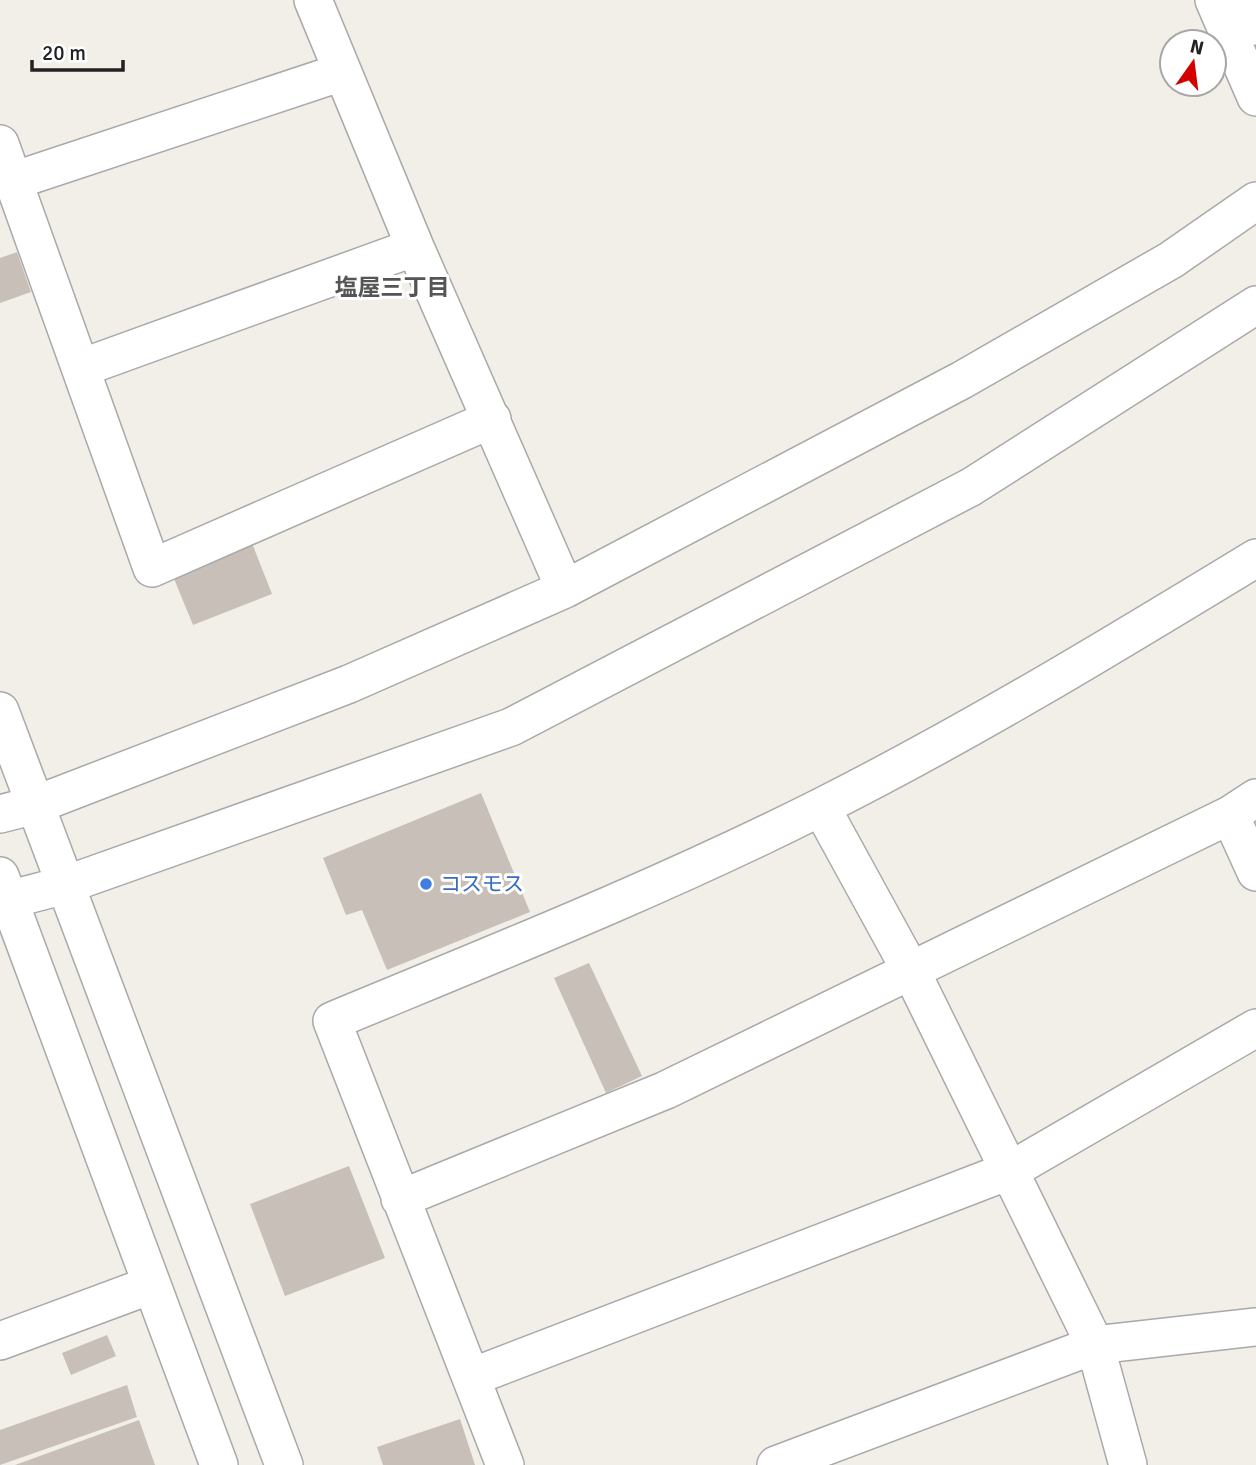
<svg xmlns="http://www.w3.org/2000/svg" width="1256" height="1465" font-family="Signika,'Noto Sans JP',sans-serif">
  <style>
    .building { fill: #c7bfb8 }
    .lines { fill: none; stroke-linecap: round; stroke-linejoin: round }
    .minor-casing { stroke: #a9a9a9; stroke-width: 40 }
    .minor { stroke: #fff; stroke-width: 37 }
    .shop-dot { fill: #3f7fe0; stroke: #fff; stroke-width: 2.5 }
    .labels { text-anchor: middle; stroke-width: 6; stroke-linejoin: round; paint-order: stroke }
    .shop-label { font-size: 21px; fill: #366cbe; stroke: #fff; text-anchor: start }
    .neighbourhood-label { font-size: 23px; font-weight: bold; fill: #555; stroke: #fff }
  </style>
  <rect width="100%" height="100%" fill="#f2efe9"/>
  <path class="building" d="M17 252 31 292 0 303V258Z
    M250 538 272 594 193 625 170 569Z
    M481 793 530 912 387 970 362 910 346 915 323 858Z
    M589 963 642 1076 606 1093 554 978Z
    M349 1166 385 1258 285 1296 250 1204Z
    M107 1335 116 1356 71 1375 62 1353Z
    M127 1385 137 1417 0 1465V1430Z
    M460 1419 475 1465H383L377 1447Z
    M139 1420 155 1465H15Z"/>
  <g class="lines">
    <g class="minor-casing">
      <path id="minor" d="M313 0 415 247 565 589
        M1214 0 1256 97
        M1243 0 1256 26
        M0 144 152 568 492 419
        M13 181 342 72
        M81 368 415 247
        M0 711 284 1465
        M821 807 911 971 1095 1345 1128 1465
        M0 814 35 805 349 684 565 589 962 380 1171 260 1256 201
        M1230 815 1256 872
        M0 876 219 1465
        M0 902 65 885 511 727 971 487 1256 305
        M400 1199 666 1090 1230 815 1256 798
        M0 1341 151 1285
        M472 1377 1011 1170 1256 1028
        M505 1465 332 1021C496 953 662 887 821 807 970 732 1113 645 1256 558
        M776 1465 1095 1345 1256 1327"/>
    </g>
    <use href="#minor" class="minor"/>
  </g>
  <circle class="shop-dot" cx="426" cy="884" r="7"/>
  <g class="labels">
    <g class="shop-label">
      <text x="440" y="891">コスモス</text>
    </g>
    <g class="neighbourhood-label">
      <text x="392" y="295">塩屋三丁目</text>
    </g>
  </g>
  <g transform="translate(1193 63) rotate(14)"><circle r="33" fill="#ffffff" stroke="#a7a7a7" stroke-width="2"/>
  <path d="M0-5L12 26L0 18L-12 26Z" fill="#d40000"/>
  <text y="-10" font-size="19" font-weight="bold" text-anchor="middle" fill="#222222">N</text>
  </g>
  <path d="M32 60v10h91v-10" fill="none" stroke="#222222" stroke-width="3.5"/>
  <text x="42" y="60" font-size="21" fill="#222222" stroke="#ffffff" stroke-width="5" paint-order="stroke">20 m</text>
</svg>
